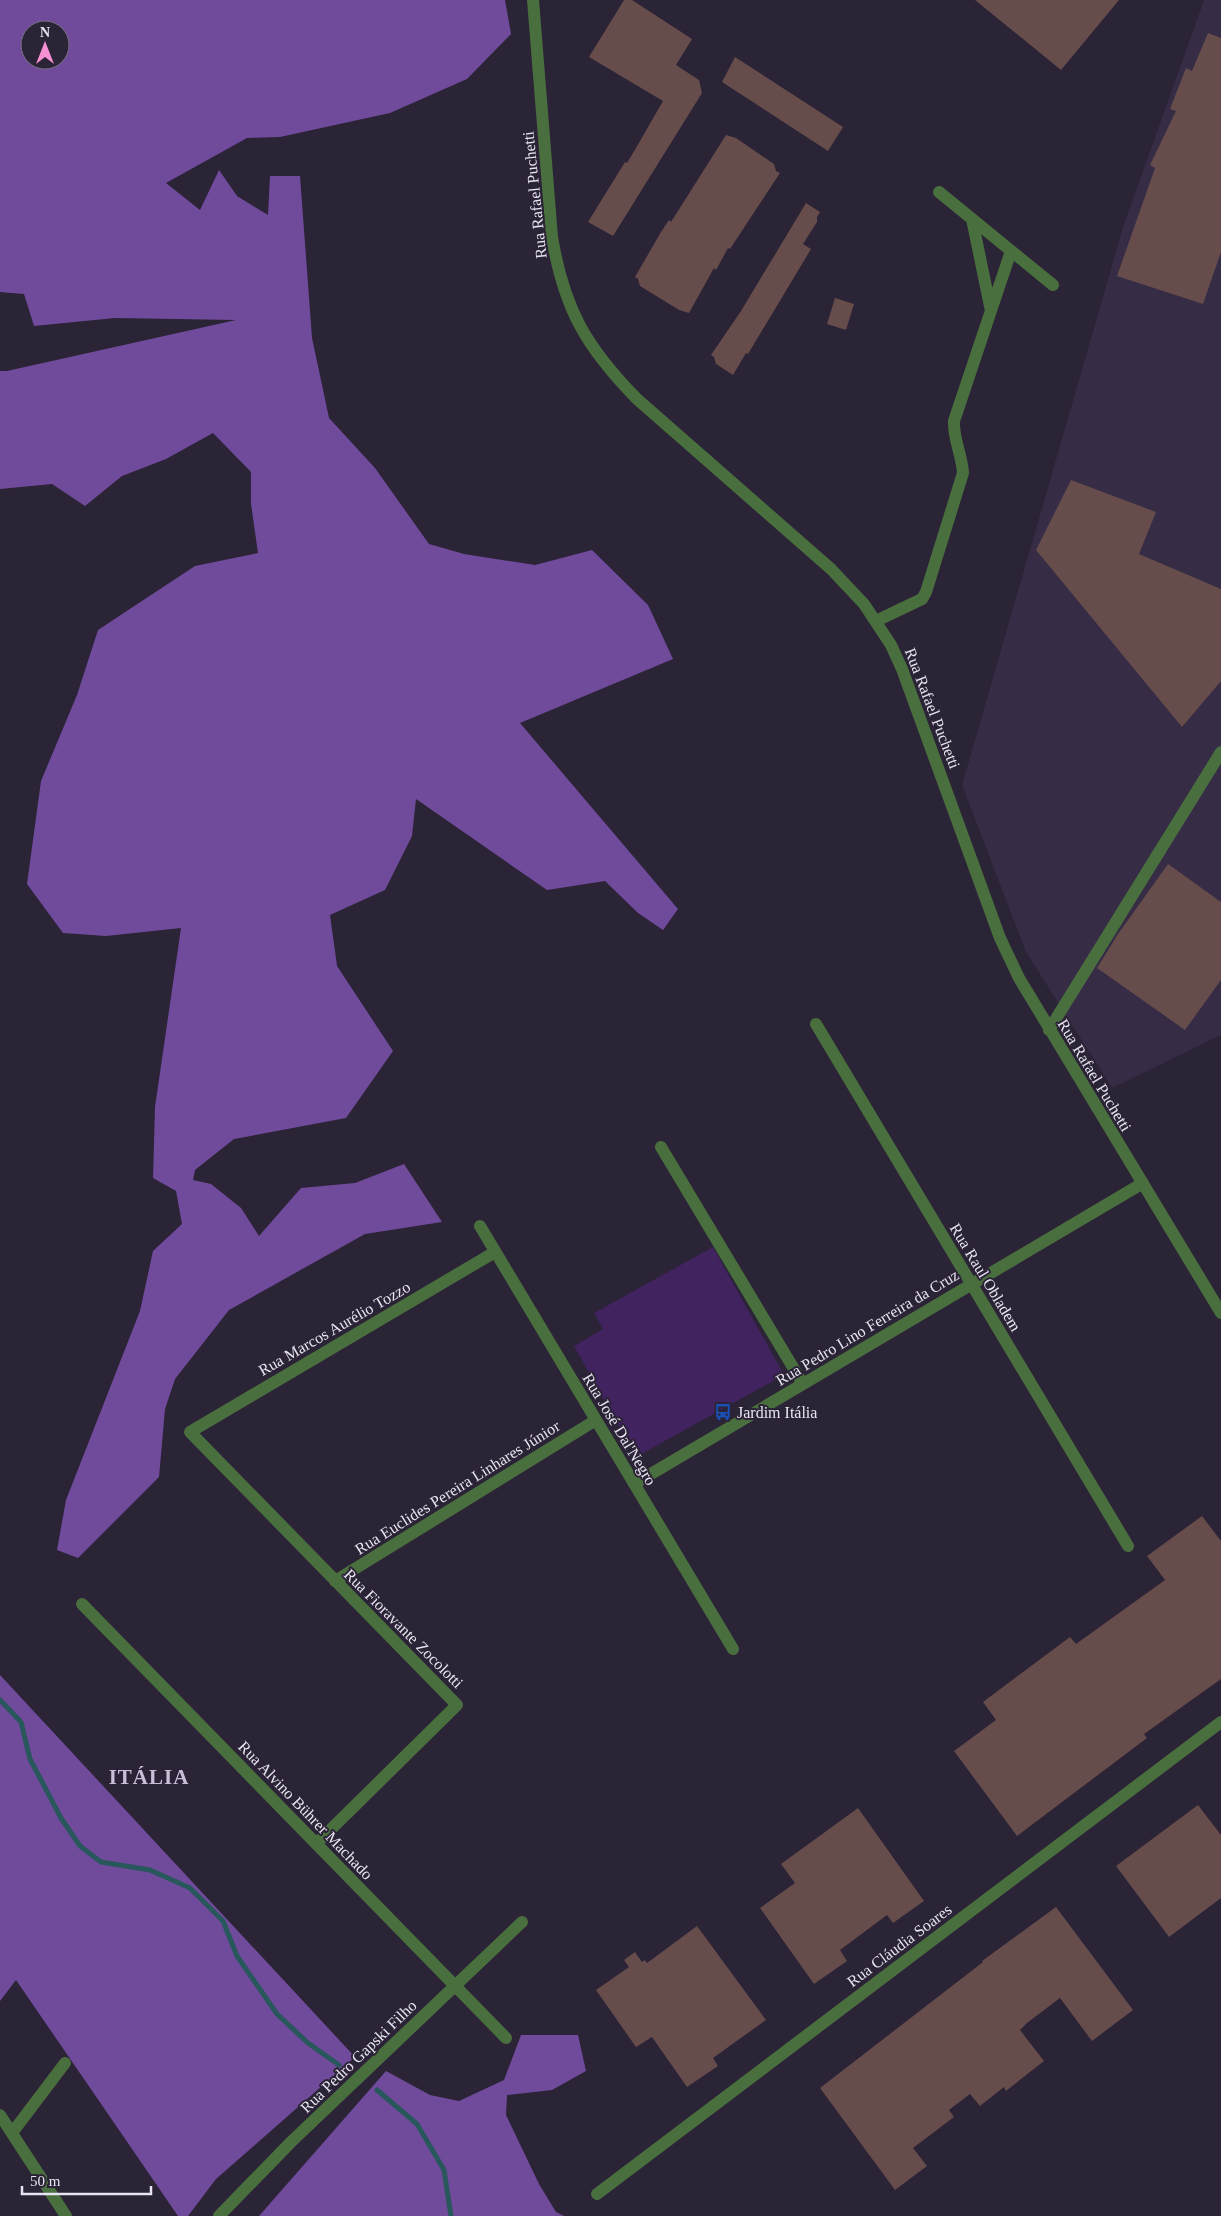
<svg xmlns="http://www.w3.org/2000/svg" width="1221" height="2216" font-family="'Times New Roman',serif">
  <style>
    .built { fill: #362c45 }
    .green { fill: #40235f }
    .forest { fill: #704b9c; fill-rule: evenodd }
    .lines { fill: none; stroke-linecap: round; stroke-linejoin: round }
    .stream { stroke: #28575c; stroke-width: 5 }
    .building { fill: #664c4b }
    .minor { stroke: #4a6f3e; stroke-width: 12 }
    .labels { text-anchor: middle; stroke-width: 4; stroke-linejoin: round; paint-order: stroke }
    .street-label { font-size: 16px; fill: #e9e4f1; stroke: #2b2336 }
    .poi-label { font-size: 16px; fill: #e9e4f1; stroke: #2b2336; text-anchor: start }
    .district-label { font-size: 21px; font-weight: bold; letter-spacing: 1px; fill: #c9bfd8; stroke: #2b2336 }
  </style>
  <rect width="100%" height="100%" fill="#2b2336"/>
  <path class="built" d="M1204 0H1221V1035L1112 1088 1026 952 962 785 1124 224Z"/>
  <path class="green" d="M713 1247 784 1375 636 1457 574 1346 603 1329 594 1313Z"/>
  <path class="forest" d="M0 0H505L511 34 467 79 390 113 280 137 247 138 166 183 200 210 219 170 237 196 268 215 270 176H300L312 338 329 418 375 468 429 544 464 554 535 565 592 550 648 605 673 659 520 723 678 909 663 930 638 913 605 881 547 890 416 799 412 836 385 890 330 915 337 966 393 1051 346 1118 234 1139 195 1170 193 1180 211 1184 241 1208 259 1236 301 1188 355 1183 404 1164 442 1222 365 1234 229 1310 175 1379 165 1409 159 1477 78 1558 57 1550 66 1500 140 1311 153 1251 182 1224 176 1191 153 1178 155 1107 181 928 106 936 63 933 27 884 41 781 77 695 98 630 195 566 258 553 251 504V472L213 433 166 459 122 476 85 506 52 484 0 489V371H7L236 320 115 318 34 326 24 294 0 292ZM30 30H60V60H30Z
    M0 1675 355 2057 216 2179 188 2216H178L16 1980 0 2001Z
    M521 2035H578L586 2071 552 2090 507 2095 506 2115 539 2184 556 2212 564 2216H259L386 2071 430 2095 459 2101 504 2080Z"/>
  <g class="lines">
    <path class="stream" d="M0 1700 21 1722 30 1759 61 1818 80 1846 101 1862 150 1870 190 1888 223 1921 237 1956 277 2014 308 2043 339 2065
      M377 2090 417 2124 444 2170 451 2216"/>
  </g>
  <path class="building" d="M624 0H632L692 39 676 65 699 80 702 93 613 236 588 222 625 162 627 163 640 141 663 101 589 57Z
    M975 0H1119L1061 70Z
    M1208 33 1221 38V252L1203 304 1117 276 1155 168 1150 165 1176 111 1170 109 1186 68 1192 71Z
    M735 57 843 127 828 151 722 82Z
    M726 135 736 138 774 164 776 171 780 173 730 249 728 248 716 270 714 268 689 313 679 310 640 286 638 279 635 277 661 232 669 220 671 222Z
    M806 203 820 212 817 217V222L803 244 811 249 748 354 746 353 733 375 716 364 714 357 711 355 741 311Z
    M835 298 854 304 846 330 827 324Z
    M1071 480 1156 512 1139 554 1221 589V681L1182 727 1036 550Z
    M1168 864 1221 902V980L1185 1030 1097 968 1118 934Z
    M1202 1516 1221 1541V1679L1144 1734 1147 1738 1017 1836 954 1751 996 1720 983 1702 1070 1637 1076 1644 1165 1580 1147 1556Z
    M1198 1805 1221 1835V1898L1169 1937 1116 1866Z
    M858 1808 924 1901 893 1923 887 1915 840 1950 847 1961 814 1984 760 1908 795 1883 781 1864Z
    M1056 1907 1133 2010 1092 2041 1060 1998 1027 2023 1020 2030 1044 2061 1006 2091 1004 2087 980 2106 970 2094 949 2110 954 2117 913 2148 927 2166 895 2190 820 2088 983 1962 982 1961Z
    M697 1926 766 2020 713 2058 718 2066 687 2087 652 2037 636 2047 596 1990 629 1967 624 1960 635 1952 642 1962 645 1960 647 1963Z"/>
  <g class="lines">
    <path class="minor" d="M533 0 552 237C564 309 586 347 637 399L831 569 864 604 891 645 902 669 1000 938 1019 978 1221 1313
      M939 192 1053 285
      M972 219 991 311
      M876 621 922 599 926 592 963 473C962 455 953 439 954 421L1011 251
      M816 1024 1128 1546
      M1049 1030 1221 752
      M661 1147 803 1384
      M480 1226 733 1649
      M634 1484 1143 1183
      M335 1581 596 1420
      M82 1604 506 2038
      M316 1844 457 1705 190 1432 495 1252
      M0 2115 66 2216
      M12 2133 65 2063
      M597 2194 1221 1722
      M219 2216 291 2142 522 1922"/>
  </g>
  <defs>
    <g id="bus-bare" transform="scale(1.35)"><path d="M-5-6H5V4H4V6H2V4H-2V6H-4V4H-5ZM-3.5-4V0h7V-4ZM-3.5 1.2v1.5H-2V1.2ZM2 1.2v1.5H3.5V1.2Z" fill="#1a4fb4" stroke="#2b2336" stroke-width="2.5" paint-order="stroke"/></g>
  </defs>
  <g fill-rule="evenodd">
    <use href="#bus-bare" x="723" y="1412"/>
  </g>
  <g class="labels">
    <g class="street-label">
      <text transform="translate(534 195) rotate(-96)" y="6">Rua Rafael Puchetti</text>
      <text transform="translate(933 708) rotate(69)" y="6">Rua Rafael Puchetti</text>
      <text transform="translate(1095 1075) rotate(59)" y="6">Rua Rafael Puchetti</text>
      <text transform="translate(986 1277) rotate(59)" y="6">Rua Raul Obladem</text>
      <text transform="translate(867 1327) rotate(-31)" y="6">Rua Pedro Lino Ferreira da Cruz</text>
      <text transform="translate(334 1328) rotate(-30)" y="6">Rua Marcos Aurélio Tozzo</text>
      <text transform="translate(620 1429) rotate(59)" y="6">Rua José Dal'Negro</text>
      <text transform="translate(457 1487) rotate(-32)" y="6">Rua Euclides Pereira Linhares Júnior</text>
      <text transform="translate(404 1628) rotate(45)" y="6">Rua Fioravante Zocolotti</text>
      <text transform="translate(306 1810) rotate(46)" y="6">Rua Alvino Bührer Machado</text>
      <text transform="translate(899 1945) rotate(-37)" y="6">Rua Cláudia Soares</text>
      <text transform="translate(358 2056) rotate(-44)" y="6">Rua Pedro Gapski Filho</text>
    </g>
    <g class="poi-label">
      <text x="737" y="1418">Jardim Itália</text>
    </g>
    <g class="district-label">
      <text x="149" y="1784">ITÁLIA</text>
    </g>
  </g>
  <g transform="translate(45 45)"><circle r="24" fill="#2b2336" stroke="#777081"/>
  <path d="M0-4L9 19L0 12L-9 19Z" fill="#f591d3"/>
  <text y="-8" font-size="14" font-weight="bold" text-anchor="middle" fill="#e9e4f1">N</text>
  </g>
  <path d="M22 2186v8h129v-8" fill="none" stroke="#e9e4f1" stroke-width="2.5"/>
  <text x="30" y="2186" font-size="15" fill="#e9e4f1" stroke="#2b2336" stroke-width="4" paint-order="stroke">50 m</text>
</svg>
